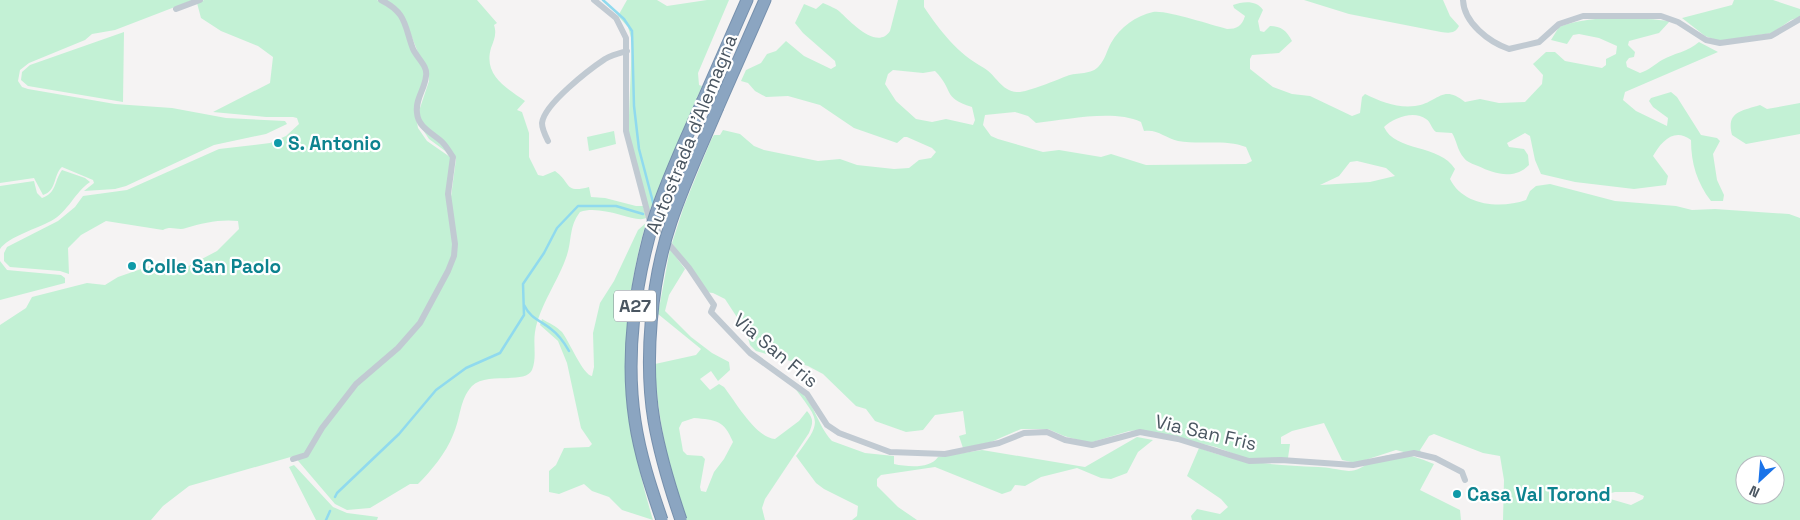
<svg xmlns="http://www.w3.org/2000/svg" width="1800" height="520" font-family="'Space Grotesk',sans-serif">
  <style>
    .green { fill: #c3f1d5; fill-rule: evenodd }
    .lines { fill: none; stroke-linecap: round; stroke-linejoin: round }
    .stream { stroke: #90daee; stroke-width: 2.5 }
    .highway-casing { stroke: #7690ad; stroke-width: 13 }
    .street { stroke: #c1cad2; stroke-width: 6 }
    .highway { stroke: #8ba5c1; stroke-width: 11 }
    .highway-bridge-casing { stroke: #7690ad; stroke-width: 13; stroke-linecap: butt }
    .highway-bridge { stroke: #8ba5c1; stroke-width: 11 }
    .culture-dot { fill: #0f9aa8; stroke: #fff; stroke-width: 2 }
    .labels { text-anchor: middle; stroke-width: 4.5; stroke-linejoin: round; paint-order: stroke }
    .shield { fill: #fff; stroke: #808990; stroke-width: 1 }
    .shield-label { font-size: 18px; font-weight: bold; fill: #4a5661 }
    .street-label { font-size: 19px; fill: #4a5661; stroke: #fff }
    .culture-label { font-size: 19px; font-weight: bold; fill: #0d838f; stroke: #fff; text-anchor: start }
  </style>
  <rect width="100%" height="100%" fill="#f5f3f3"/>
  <path class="green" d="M0 0H193L115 30 92 34 85 40 29 63 20 70 18 81 22 87 28 89 115 104 172 108 226 118 285 121 287 124 266 134 214 145 126 186 115 189 84 191 94 183 93 180 62 167C53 175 57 191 43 195L34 178 0 183Z
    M204 0H377L398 13 426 73 415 111 418 128 427 141 450 157V204L456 159 429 139 421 127 419 111 429 81V72L419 55 403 15 384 0H477L497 23 494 25C497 34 494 40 491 48 483 76 507 88 525 101L517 110 522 112 529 133V157L538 175 543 176 555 171C571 182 564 194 589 187L591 197 605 198 636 206H643L646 218C636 224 603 204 580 212 569 226 572 240 567 255 558 282 540 304 535 332 533 345 537 358 532 370 525 385 487 371 472 386 459 400 461 418 453 435 446 453 431 471 418 484H410L370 508 347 510 335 504 294 456 189 486 163 506 151 520H0V325L26 308 32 297 87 283 105 285 118 277 164 261 167 266 179 271 217 251 239 229 238 221C220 219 203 223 186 228 178 231 171 225 163 230L106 221 81 235 68 248 69 274 60 271 10 267 4 261V253L7 247 58 221 75 207 83 196 127 190 219 149 270 143 286 136 299 124 297 118 293 117H266L213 112 270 83 273 57 258 46 221 31 201 18 197 3Z
    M627 0H657L667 6 707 0H729L698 73 699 85 702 86 649 212 628 140 632 41 628 27 618 16Z
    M898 0H924V7C941 32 957 53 984 68 996 75 1001 91 1017 92 1026 93 1056 80 1067 76 1077 72 1092 75 1099 66 1105 60 1107 50 1111 43 1120 27 1136 16 1153 12 1167 10 1211 25 1227 29 1237 29 1242 26 1245 16L1234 8 1233 5C1243 1 1257 0 1263 10L1258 21 1260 31 1264 32 1270 26C1281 26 1287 31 1292 41L1279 53 1252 55 1250 59V69L1273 87 1292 94 1310 96 1352 116 1360 113 1362 97 1365 94C1381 102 1397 108 1415 106 1438 103 1442 83 1465 102L1480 99 1499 103 1525 102 1542 84 1543 75 1533 64 1546 52H1555L1565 61 1602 68 1606 65V59L1616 54 1617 46 1599 38 1579 34 1573 35 1567 44 1551 40 1559 27C1587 15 1638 17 1670 21L1659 33 1629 41 1628 45 1635 52 1634 57 1629 58 1626 62 1627 67 1640 73C1649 70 1654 65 1662 60 1674 53 1688 52 1699 42L1718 52 1625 92 1623 100 1636 111 1667 126 1668 118 1653 107 1649 101 1651 98 1671 92 1677 97 1701 135 1717 138 1720 141 1713 154 1717 180 1724 195 1723 201H1711C1697 183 1691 163 1691 140 1674 127 1661 142 1653 156L1668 176 1666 185 1634 189 1575 182 1541 174 1535 160 1530 136 1525 133 1507 143 1509 147 1524 149 1528 155 1529 165C1514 180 1495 174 1478 166 1473 164 1467 162 1464 158 1457 150 1457 141 1452 133L1436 132C1431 128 1431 122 1426 119 1414 110 1393 118 1384 127 1395 152 1440 144 1455 169L1450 179C1463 206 1501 209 1526 200L1530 191 1536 186 1550 184 1615 201 1676 206 1692 210 1715 209 1789 214 1800 218V520H1503L1504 480 1500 456 1483 453 1434 434 1429 436 1420 450 1423 457 1396 450 1356 463 1342 460 1324 423 1292 431 1281 437V444H1290L1288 458 1250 460 1216 447 1142 430 1129 431 1089 443 1064 436 1048 429H1021L991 442 963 448 959 436 966 434 963 411 935 415 923 430 906 432 875 421 866 409 856 406 823 374 808 366 756 351 750 345 746 331 725 299 713 293 705 292 672 243 684 206 711 140 714 135H720L723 130 740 134 754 146 764 150 818 161 840 159 857 165 894 169 909 168 919 160 931 158 936 152 932 148 907 137H904L897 143 854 128 820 105 788 96 766 97 755 91 748 83 741 81 746 70 761 63 767 54 776 51 786 41 804 56 831 69 836 66 835 61 803 33 795 23 804 4 816 9 823 3C829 6 836 8 840 12 850 21 877 51 890 31ZM893 70 923 73 935 71C955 91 941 97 972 107L975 120 973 125 946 119 932 122 916 119 896 101 885 84 888 74ZM1015 112 1028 116 1036 123C1066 120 1113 109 1141 122L1144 131C1158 129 1165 138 1178 141 1200 145 1225 139 1246 147L1252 161 1246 164 1146 165 1111 154 1101 157 1059 150 1043 152 998 139 991 136 983 125 985 115ZM1357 161 1386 168 1395 176 1370 182 1320 185 1339 176 1350 162ZM1745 465H1775V495H1745ZM1615 492H1634L1644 496 1643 499 1631 505 1600 496Z
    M1304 0H1443L1450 16 1459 26C1455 34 1449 33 1441 32L1349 14Z
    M1734 0H1773L1800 9V17L1791 20 1772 33 1719 41 1705 36 1682 18 1732 5Z
    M124 32 123 102 28 86 21 80 22 72 30 65Z
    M1800 103V134L1746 144 1732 135C1726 112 1741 111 1760 105L1767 109Z
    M614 131 616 144 589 151 587 137Z
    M62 170 85 178 90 182C75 192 68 212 51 221 38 228 8 237 0 249V186L34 181 37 193 42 198C57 193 54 181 62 170Z
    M646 223C616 326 622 418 653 520L622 510 609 497 592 491 584 484 559 494 549 492V471L556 465 564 448 589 447 592 444 581 428 567 363 558 341 540 325 542 319C549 323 556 326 562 332 569 341 583 375 592 376L594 367 593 333 600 303 614 281 638 230Z
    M670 249 685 269 669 295 665 311 691 337 712 353 729 362 730 370 718 381 711 371 700 379 710 390 719 384 724 387C735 401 756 438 775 439L799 421 807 411C814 419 813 423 809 433L765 499 762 508 765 520H685C669 468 657 419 655 364L696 355 701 349 658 314ZM694 418C716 420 724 420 733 442L724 459 714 472 706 492 701 491 700 487 705 459 702 456 687 455 683 451 679 428 682 422Z
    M0 261 7 270 61 275 65 278V283L0 300Z
    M794 387C815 400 816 424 832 441L865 453 894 456V464C908 467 930 469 938 457L982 450 1085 467 1137 437 1153 440 1138 452 1127 473 1111 479 1101 478 1077 468 1041 477 1025 486 1015 485 1011 491 1002 494 935 467 881 475 877 479V486L898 507 917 520H852L857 516 858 506 824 489 816 483 796 456C823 420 820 422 794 387Z
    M1199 448C1240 463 1274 465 1318 467 1328 467 1338 470 1349 471 1357 471 1362 467 1369 463 1395 448 1409 454 1434 464L1420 490 1460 510 1461 520H1192L1191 516 1197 509 1220 514 1228 507 1221 499 1187 476Z
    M294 465 333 507 347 513 378 517 377 520H316L289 467Z"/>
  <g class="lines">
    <path class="stream" d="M603 0 624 19 632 31 634 106 639 149 654 206
      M524 305C531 319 540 320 551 329 559 335 564 342 569 351
      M335 497 337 493 399 434 436 390 466 368 500 353 524 315 523 284 544 253 557 228 578 206H616L643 214
      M326 520 330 511"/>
    <g class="highway-casing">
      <path id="highway" d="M703 100 747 0
        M718 107 765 0"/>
    </g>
    <path class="street" d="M594 0 616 18 626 38V131L650 222 689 268 714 305 711 312 750 353 807 394 827 425 839 433 890 452 945 454 999 443 1024 433 1047 432 1065 440 1092 445 1140 432 1178 439 1249 461 1281 460 1353 465 1414 453 1435 458 1462 472 1465 480
      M1463 0C1464 23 1489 42 1509 49L1539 42 1559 24 1583 16H1661L1678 22 1706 40 1720 43 1771 36 1800 19
      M176 9 200 0
      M548 141C545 135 542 129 542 123 544 104 590 69 605 59 612 55 620 53 627 51
      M293 459 306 455 322 428 356 384 398 348 420 323 448 271 454 256 455 244 448 194 453 157C449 152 446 145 441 141 432 133 418 127 417 113 415 99 425 89 426 76 428 66 417 58 413 49 404 25 407 13 381 0"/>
    <use href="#highway" class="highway"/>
    <g class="highway-bridge-casing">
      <path id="highway-bridge" d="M662 520C651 488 640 455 635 421 625 355 635 283 654 219 667 178 686 139 703 100
        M681 520C670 488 660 455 654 421 644 361 651 281 671 222 684 183 702 145 718 107"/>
    </g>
    <use href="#highway-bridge" class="highway-bridge"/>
  </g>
  <g class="culture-dot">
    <circle cx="278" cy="143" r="5"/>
    <circle cx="132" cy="266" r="5"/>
    <circle cx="1457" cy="494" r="5"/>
  </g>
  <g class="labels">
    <rect class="shield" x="614" y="290.5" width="42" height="31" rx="4"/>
    <g class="shield-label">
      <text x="635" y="312">A27</text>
    </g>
    <g class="street-label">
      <text transform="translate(691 134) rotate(-68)" y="7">Autostrada d'Alemagna</text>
      <text transform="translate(776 350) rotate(40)" y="7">Via San Fris</text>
      <text transform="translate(1206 432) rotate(13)" y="7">Via San Fris</text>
    </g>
    <g class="culture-label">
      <text x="288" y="150">S. Antonio</text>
      <text x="142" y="273">Colle San Paolo</text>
      <text x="1467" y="501">Casa Val Torond</text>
    </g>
  </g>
  <g transform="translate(1760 480) rotate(206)"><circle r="24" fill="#ffffff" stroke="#b7bbc0"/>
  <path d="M0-4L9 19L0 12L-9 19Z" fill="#1a73e8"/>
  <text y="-8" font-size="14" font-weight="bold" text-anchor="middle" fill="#4a5661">N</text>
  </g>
</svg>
